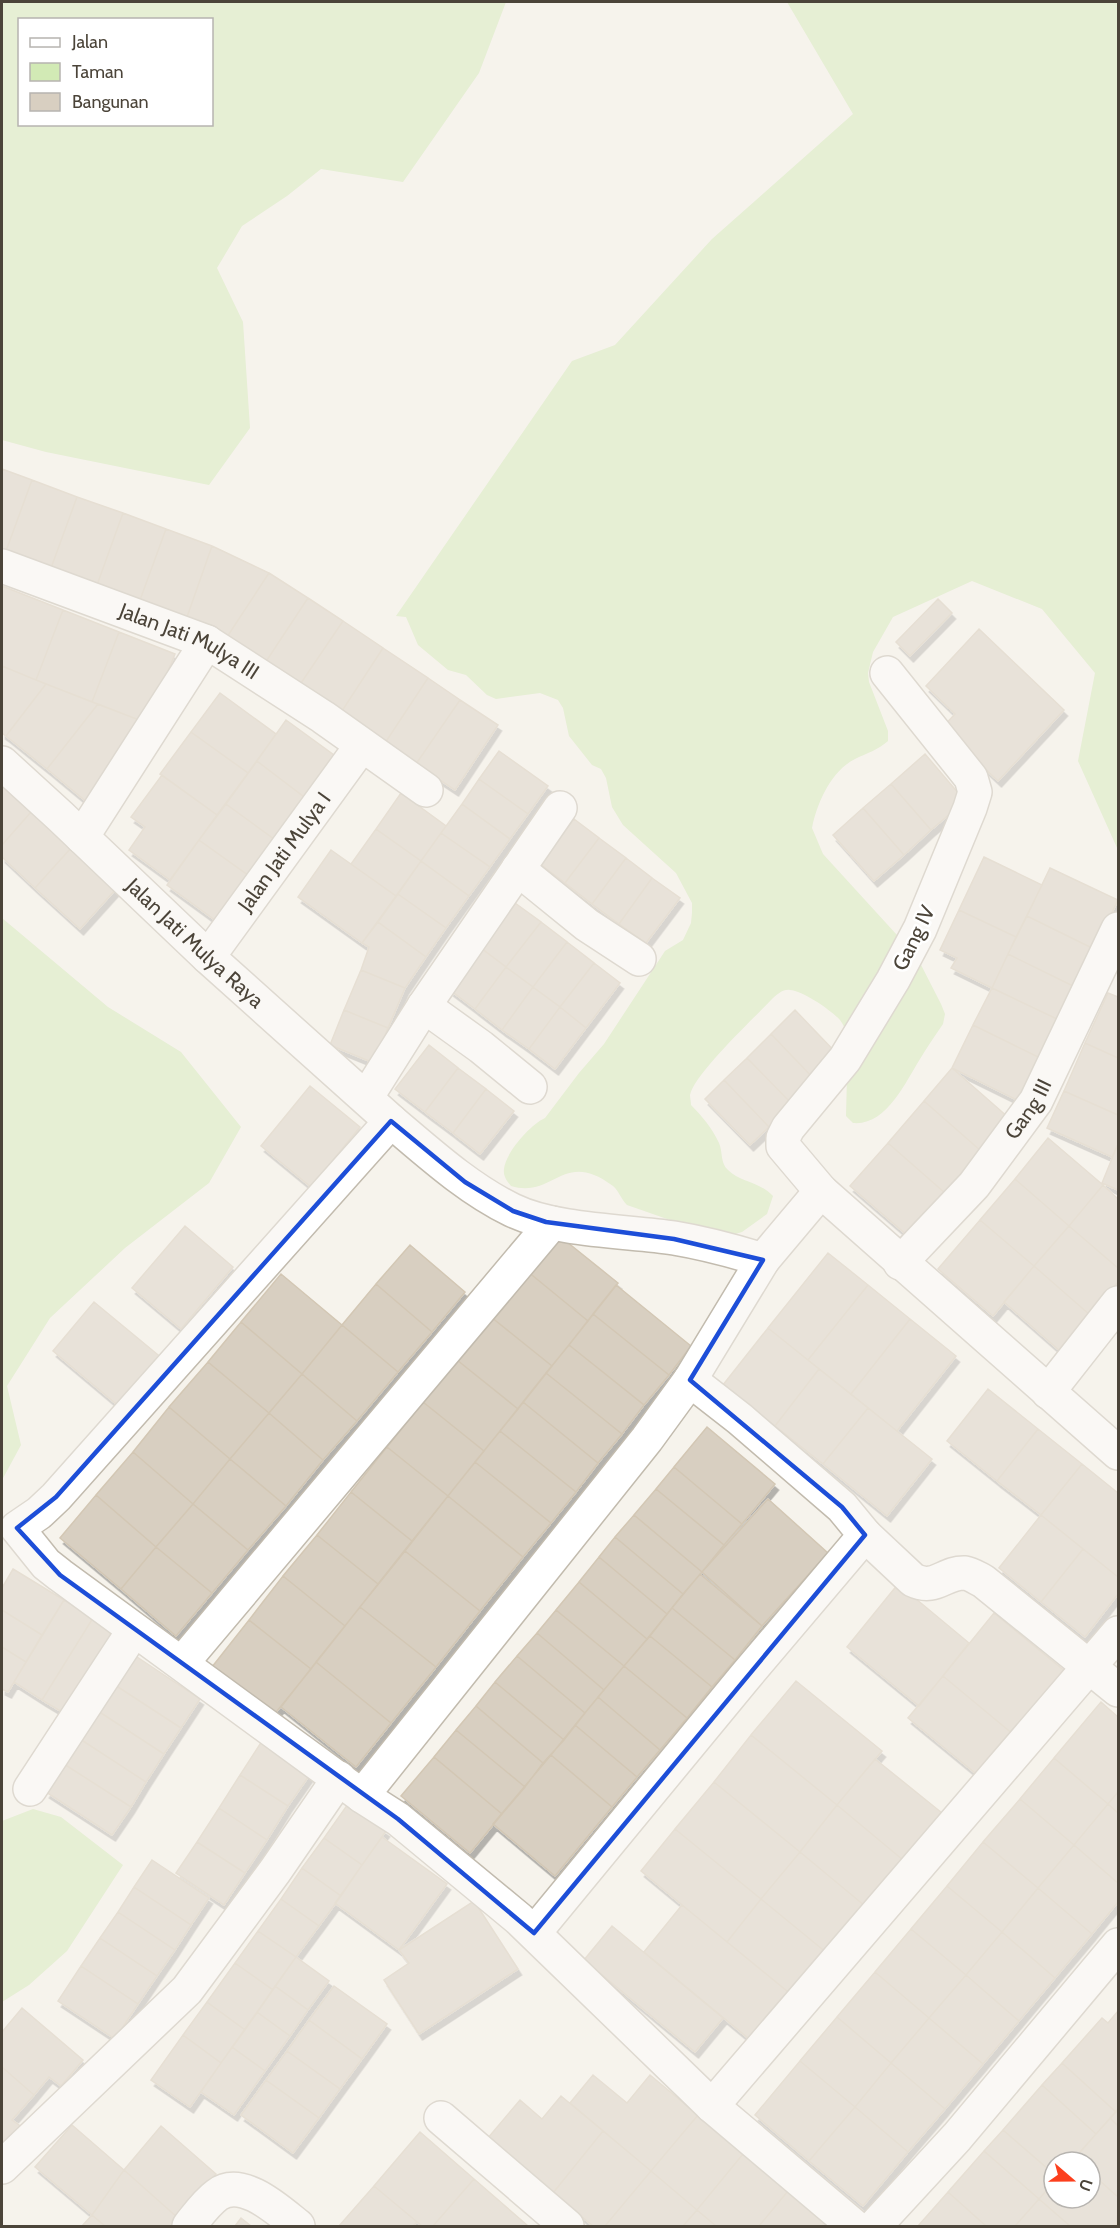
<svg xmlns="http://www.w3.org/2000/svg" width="1120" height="2228" font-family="Cabin,sans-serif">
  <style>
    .green { fill: #d2eab5; fill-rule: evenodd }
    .building { fill: #d8cfc1; stroke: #d3c7b4; stroke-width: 1.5; filter: url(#shadow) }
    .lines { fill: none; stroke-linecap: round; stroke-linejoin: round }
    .minor-casing { stroke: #c2bbae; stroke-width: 36 }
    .minor { stroke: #fff; stroke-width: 33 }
    .marked { fill: none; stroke: #1d4ed8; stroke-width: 4.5; stroke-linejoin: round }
    .labels { text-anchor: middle; stroke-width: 5; stroke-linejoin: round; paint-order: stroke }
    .street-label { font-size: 21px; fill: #4b4439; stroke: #fff }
  </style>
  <defs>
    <filter id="shadow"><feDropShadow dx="3.5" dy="6" stdDeviation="0" flood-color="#0004"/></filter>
  </defs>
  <rect width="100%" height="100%" fill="#f6f3ec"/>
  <path class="green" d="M2 2H506L479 73 403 182 321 169 287 196 242 226 217 268 243 322 250 428 209 485 46 452 2 440ZM20 20H212V124H20Z
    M787 2H1118V850L1078 761 1095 673 1042 609 972 581 893 617 873 652 868 673 869 682 888 731V741C878 750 867 753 855 759 831 771 817 803 812 828L823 854 907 946 919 961 941 1004 945 1014 943 1024C935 1036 927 1047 920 1059 905 1083 886 1126 853 1123L846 1116 848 1038C846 1031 844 1025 840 1020 831 1010 803 991 790 990 783 989 778 994 773 998 756 1016 694 1074 690 1095 690 1098 691 1102 691 1105 702 1116 712 1128 719 1143 723 1152 720 1163 728 1170 740 1182 760 1182 773 1196L767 1214 742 1232 732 1235H713L627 1205C621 1199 619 1191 613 1186 563 1148 554 1199 511 1186 507 1181 503 1176 504 1169 506 1152 530 1125 545 1118L579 1073 604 1044 665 951 683 940 691 923 692 913V903L676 873 623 825 612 807 606 778 601 769 592 765 569 736 563 708 558 700 540 693 496 699 487 695 466 675 448 670 418 645 406 617 396 616 572 361 615 345 712 239 853 114Z
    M2 918 108 1007 181 1052 241 1127 209 1183 125 1248 50 1318 7 1386 21 1445 2 1480Z
    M33 1809 61 1817 123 1865 67 1951 29 1985 2 2002V1821Z"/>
  <path class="building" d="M2 469 32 480 6 551 2 550Z
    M32 480 77 497 51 568 6 551Z
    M77 497 123 513 97 585 51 568Z
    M123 513 166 529 140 600 97 585Z
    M166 529 212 546 187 617 140 600Z
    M212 546 269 573 227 637 187 617Z
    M269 573 308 598 265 663 227 637Z
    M2 586 63 610 36 680 2 666Z
    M308 598 343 621 299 686 265 663Z
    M938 599 952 613 910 656 896 642Z
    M63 610 119 632 92 702 36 680Z
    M343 621 383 648 340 714 299 686Z
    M979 629 1064 710 998 781 942 728 955 714 926 686Z
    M119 632 175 654 147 723 92 702Z
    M383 648 428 678 385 743 340 714Z
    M2 666 46 684 6 736 2 733Z
    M428 678 460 700 416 764 385 743Z
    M46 684 98 704 47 769 6 736Z
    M220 693 276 734 248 773 191 732Z
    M460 700 498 725 455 790 416 764Z
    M98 704 147 723 88 803 47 769Z
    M286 720 338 758 308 800 257 761Z
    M191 732 248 773 217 815 160 774Z
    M499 751 548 786 528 814 479 779Z
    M925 754 965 801 931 830 891 784Z
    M257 761 308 800 278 842 226 804Z
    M162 775 217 815 170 880 129 850 145 827 131 817Z
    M479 779 528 814 510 839 462 804Z
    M891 784 931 830 904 855 863 808Z
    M2 785 31 812 2 845Z
    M401 793 446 826 421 861 376 829Z
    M226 804 278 842 252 878 199 840Z
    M462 804 510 839 490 867 441 833Z
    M863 808 904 855 874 881 833 835Z
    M31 812 71 848 35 888 2 857V845Z
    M574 819 599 838 565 883 540 864Z
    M376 829 421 861 396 896 351 864Z
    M441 833 490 867 469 896 421 861Z
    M599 838 626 858 592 904 565 883Z
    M199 840 252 878 219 923 167 885Z
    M71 848 116 889 80 929 35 888Z
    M331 850 396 896 362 943 298 897Z
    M984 857 1042 885 1016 937 959 910Z
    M626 858 652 878 619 924 592 904Z
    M421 861 469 896 446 928 398 894Z
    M1050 868 1118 900 1094 949 1027 916Z
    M652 878 680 898 646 943 619 924Z
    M398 894 446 928 426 957 378 922Z
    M515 903 541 922 506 967 481 948Z
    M959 910 1016 937 992 988 951 968 957 958 940 950Z
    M1027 916 1094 949 1075 987 1008 954Z
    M378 922 426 957 405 988 361 970 369 947 362 943Z
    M541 922 567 942 533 987 506 967Z
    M567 942 594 963 560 1007 533 987Z
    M481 948 506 967 475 1009 450 990Z
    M1008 954 1075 987 1059 1020 992 988Z
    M594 963 620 983 586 1028 560 1007Z
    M506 967 533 987 502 1030 475 1009Z
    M361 970 405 988 388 1028 344 1010Z
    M533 987 560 1007 529 1049 502 1030Z
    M992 988 1059 1020 1040 1058 973 1025Z
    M1108 993 1118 997V1058L1085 1043Z
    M560 1007 586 1028 555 1069 529 1049Z
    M344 1010 388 1028 374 1063 330 1045Z
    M795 1010 840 1057 816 1081 771 1034Z
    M973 1025 1040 1058 1019 1101 952 1068Z
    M771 1034 816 1081 792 1104 747 1058Z
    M1085 1043 1118 1058V1115L1064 1091Z
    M429 1045 458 1068 425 1112 395 1089Z
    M747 1058 792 1104 769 1127 724 1080Z
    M458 1068 486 1089 453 1133 425 1112Z
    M952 1068 1009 1118 981 1151 924 1101Z
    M724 1080 769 1127 750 1145 705 1099Z
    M310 1086 360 1127 311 1187 261 1146Z
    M486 1089 514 1111 480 1154 453 1133Z
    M1064 1091 1118 1115V1144L1112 1157 1047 1128Z
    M924 1101 981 1151 945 1193 888 1143Z
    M1048 1138 1103 1185 1069 1226 1015 1179Z
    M888 1143 945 1193 908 1236 850 1186Z
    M1118 1144V1190L1102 1183Z
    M1015 1179 1069 1226 1034 1266 980 1220Z
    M1103 1185 1118 1199V1268L1069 1226Z
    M980 1220 1034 1266 993 1316 938 1269Z
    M185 1226 233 1267 181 1329 132 1288Z
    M1069 1226 1118 1268V1282L1090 1315 1034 1266Z
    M557 1234 618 1283 588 1321 527 1271Z
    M410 1245 465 1292 432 1332 376 1284Z
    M828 1253 868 1285 808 1360 768 1328Z
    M1034 1266 1090 1315 1060 1351 1004 1302Z
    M527 1271 588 1321 552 1366 491 1317Z
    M281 1274 342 1325 302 1374 241 1322Z
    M376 1284 432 1332 398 1372 342 1325Z
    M616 1285 691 1346 669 1375 593 1314Z
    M868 1285 910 1319 851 1394 808 1360Z
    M94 1302 163 1359 121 1408 53 1351Z
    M593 1314 669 1375 644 1405 569 1345Z
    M491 1317 552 1366 518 1409 457 1360Z
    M910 1319 956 1356 897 1431 851 1394Z
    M241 1322 302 1374 269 1413 208 1362Z
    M342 1325 398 1372 357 1421 302 1374Z
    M768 1328 819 1369 775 1426 723 1385Z
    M569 1345 644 1405 622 1434 546 1373Z
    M457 1360 518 1409 484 1451 423 1402Z
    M208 1362 269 1413 230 1459 169 1407Z
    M819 1369 868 1408 823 1464 775 1426Z
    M546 1373 622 1434 598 1463 523 1402Z
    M302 1374 357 1421 323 1460 269 1413Z
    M988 1389 1038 1429 997 1481 947 1441Z
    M423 1402 484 1451 448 1496 387 1447Z
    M523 1402 598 1463 576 1492 500 1431Z
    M169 1407 230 1459 193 1504 133 1452Z
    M868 1408 932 1459 887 1516 823 1464Z
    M269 1413 323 1460 286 1506 230 1459Z
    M707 1427 775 1484 742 1524 674 1467Z
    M1038 1429 1082 1464 1041 1515 997 1481Z
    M500 1431 576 1492 551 1523 475 1462Z
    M387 1447 448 1496 412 1541 351 1492Z
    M133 1452 193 1504 156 1547 96 1495Z
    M230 1459 286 1506 248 1550 193 1504Z
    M475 1462 551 1523 523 1557 448 1496Z
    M1082 1464 1118 1493V1577L1041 1515Z
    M674 1467 742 1524 724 1545 656 1489Z
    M656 1489 724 1545 702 1572 634 1515Z
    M351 1492 412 1541 378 1584 317 1535Z
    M96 1495 156 1547 121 1589 60 1538Z
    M448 1496 523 1557 480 1611 405 1551Z
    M768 1499 828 1553 762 1626 702 1572Z
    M193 1504 248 1550 212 1593 156 1547Z
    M634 1515 702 1572 683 1594 615 1537Z
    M1041 1515 1083 1549 1041 1602 999 1568Z
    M317 1535 378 1584 345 1626 283 1576Z
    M615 1537 683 1594 667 1614 599 1557Z
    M156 1547 212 1593 176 1636 121 1589Z
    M1083 1549 1118 1577V1594L1085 1637 1041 1602Z
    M405 1551 480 1611 436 1667 360 1607Z
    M599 1557 667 1614 647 1639 579 1582Z
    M13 1569 64 1600 42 1635 2 1610V1588Z
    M700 1574 762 1626 735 1660 672 1608Z
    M283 1576 345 1626 311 1669 249 1620Z
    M579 1582 647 1639 624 1666 556 1610Z
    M898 1584 969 1643 919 1706 847 1647Z
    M64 1600 93 1618 42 1700 14 1682Z
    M360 1607 436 1667 391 1723 316 1662Z
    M672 1608 735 1660 712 1687 650 1636Z
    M2 1610 42 1635 26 1662 2 1647Z
    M556 1610 624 1666 604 1690 537 1633Z
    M994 1613 1066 1672 1014 1735 943 1676Z
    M93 1618 117 1633 67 1715 42 1700Z
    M249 1620 311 1669 273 1716 212 1667Z
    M537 1633 604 1690 585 1713 517 1656Z
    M650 1636 712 1687 687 1718 624 1666Z
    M2 1647 26 1662 8 1692 2 1689Z
    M134 1655 200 1699 181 1728 115 1685Z
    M517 1656 585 1713 564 1740 495 1682Z
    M316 1662 391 1723 356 1767 281 1707Z
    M624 1666 687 1718 660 1750 598 1697Z
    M943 1676 1014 1735 980 1777 908 1718Z
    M796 1681 882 1751 837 1805 751 1735Z
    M495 1682 564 1740 543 1763 476 1706Z
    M115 1685 181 1728 164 1754 98 1711Z
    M598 1697 660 1750 637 1777 575 1725Z
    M1101 1702 1118 1717V1792L1108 1804 1054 1758Z
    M476 1706 543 1763 525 1787 456 1730Z
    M98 1711 164 1754 146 1782 80 1739Z
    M575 1725 637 1777 612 1807 551 1755Z
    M456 1730 525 1787 502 1814 434 1757Z
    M751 1735 837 1805 800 1852 714 1782Z
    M264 1738 313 1770 288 1806 240 1775Z
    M80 1739 146 1782 131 1807 64 1764Z
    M551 1755 612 1807 555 1876 493 1824Z
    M434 1757 502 1814 470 1853 401 1796Z
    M1054 1758 1108 1804 1074 1845 1020 1799Z
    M875 1759 947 1817 909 1865 837 1805Z
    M64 1764 131 1807 112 1835 46 1792Z
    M240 1775 288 1806 267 1840 219 1808Z
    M714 1782 800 1852 761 1899 675 1829Z
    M1118 1792V1813L1108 1804Z
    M1020 1799 1074 1845 1038 1888 983 1842Z
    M348 1804 386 1831 362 1865 324 1838Z
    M1108 1804 1118 1813V1883L1074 1845Z
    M837 1805 909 1865 871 1911 800 1852Z
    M219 1808 267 1840 245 1873 197 1842Z
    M675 1829 761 1899 727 1942 641 1871Z
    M382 1837 447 1884 399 1950 335 1903Z
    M324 1838 362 1865 341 1896 302 1868Z
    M197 1842 245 1873 224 1905 176 1873Z
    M983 1842 1038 1888 1002 1932 947 1886Z
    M1074 1845 1118 1883V1902L1092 1934 1038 1888Z
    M800 1852 871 1911 833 1958 761 1899Z
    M152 1860 209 1898 191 1925 134 1887Z
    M302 1868 341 1896 319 1926 281 1899Z
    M947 1886 1002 1932 966 1975 911 1929Z
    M134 1887 191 1925 175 1950 118 1912Z
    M1038 1888 1092 1934 1055 1978 1002 1932Z
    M281 1899 319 1926 296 1957 258 1931Z
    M761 1899 833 1958 798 2000 727 1942Z
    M474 1901 518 1969 419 2034 384 1980 409 1963 399 1950Z
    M682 1905 798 2000 760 2048 644 1952Z
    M118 1912 175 1950 157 1976 100 1938Z
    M612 1926 723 2018 695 2052 584 1960Z
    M911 1929 966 1975 929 2018 875 1972Z
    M258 1931 296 1957 273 1990 235 1963Z
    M1002 1932 1055 1978 1019 2021 966 1975Z
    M100 1938 157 1976 138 2004 81 1966Z
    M296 1957 329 1981 308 2010 275 1986Z
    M235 1963 273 1990 245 2030 207 2002Z
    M81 1966 138 2004 115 2039 58 2001Z
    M875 1972 929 2018 891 2063 837 2017Z
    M966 1975 1019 2021 983 2064 929 2018Z
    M275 1986 308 2010 290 2036 257 2012Z
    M334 1986 387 2024 362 2059 309 2020Z
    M207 2002 245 2030 221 2063 183 2035Z
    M22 2008 83 2060 61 2086 49 2077 34 2095 2 2067V2032Z
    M1118 2011V2109L1116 2112 1062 2063 1102 2018 1108 2023Z
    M257 2012 290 2036 265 2071 232 2047Z
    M837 2017 891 2063 855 2107 800 2061Z
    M929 2018 983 2064 945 2109 891 2063Z
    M309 2020 362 2059 340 2089 287 2051Z
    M183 2035 221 2063 190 2107 151 2080Z
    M232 2047 265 2071 234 2115 201 2092Z
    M287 2051 340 2089 319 2118 266 2080Z
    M800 2061 855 2107 809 2161 755 2115Z
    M891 2063 945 2109 908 2152 855 2107Z
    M1062 2063 1116 2112 1096 2134 1042 2085Z
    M2 2067 34 2095 12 2120 23 2128 2 2154Z
    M593 2075 627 2103 650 2075 698 2115 651 2171 570 2103Z
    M266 2080 319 2118 293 2153 241 2115Z
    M1042 2085 1096 2134 1071 2162H1054V2174L1003 2130Z
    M561 2096 603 2131 553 2193 488 2138 520 2100 542 2119Z
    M855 2107 908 2152 863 2206 809 2161Z
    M1118 2109V2126L1110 2118Z
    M698 2115 743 2154 697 2210 651 2171Z
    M1110 2118 1118 2126V2197L1090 2172V2162H1079L1075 2158Z
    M72 2125 124 2170 92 2215 35 2167Z
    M161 2126 216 2174 178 2218 124 2170Z
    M1003 2130 1054 2174V2182L1039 2199 984 2151Z
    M603 2131 651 2171 605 2226H593L553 2193Z
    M420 2132 474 2179 433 2226H422L374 2186Z
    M984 2151 1039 2199 1015 2226H986L948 2192Z
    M743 2154 788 2191 759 2226H716L697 2210Z
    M124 2170 178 2218 172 2226H105L92 2215Z
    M651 2171 697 2210 683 2226H605Z
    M1090 2172 1118 2197 1117 2226H1070L1039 2199 1054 2182V2198H1090Z
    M474 2179 528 2226H433Z
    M374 2186 417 2222 413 2226H339Z
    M788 2191 830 2226H759Z
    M948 2192 986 2226H918Z
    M1039 2199 1070 2226H1015Z
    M697 2210 716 2226H683Z
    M92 2215 105 2226H82Z
    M241 2218 251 2226H235Z"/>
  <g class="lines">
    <g class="minor-casing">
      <g id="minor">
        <path id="s1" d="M2 566 207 642 323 717 426 790"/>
        <path d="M887 673 971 778 975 792 970 808 920 929 893 980 845 1059 788 1128 783 1138V1146L821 1191 1118 1453"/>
        <path id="s2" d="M2 763 60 816 208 957 391 1121"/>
        <path d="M82 837 207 642"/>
        <path d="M518 869 587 925 639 959"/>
        <path id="s3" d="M208 957 362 745"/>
        <path d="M424 1006 481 1047 530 1087"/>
        <path d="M366 1098 424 1006 560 808"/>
        <path d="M821 1191 763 1260C734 1251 704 1243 674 1238 626 1231 555 1231 512 1210 467 1188 429 1153 391 1121L56 1497 39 1513 17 1528 46 1564 60 1575 362 1796 398 1819 519 1919 712 2106 854 2226"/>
        <path id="s4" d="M900 1263 974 1185 1036 1101 1118 929"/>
        <path d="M690 1380 763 1260"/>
        <path d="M1048 1392 1118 1303"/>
        <path d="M865 1535 913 1580C936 1591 944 1572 965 1573 971 1574 977 1578 983 1581L1118 1690"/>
        <path d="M182 1663 552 1223"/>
        <path d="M30 1789 134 1630"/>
        <path d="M362 1796 647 1439 690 1380 740 1419 842 1507 865 1535 744 1678 534 1933"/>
        <path d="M712 2106 1118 1633"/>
        <path d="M441 2118 567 2226"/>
        <path d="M2 2167 187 1990 275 1871 339 1778"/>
        <path d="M189 2226C197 2216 206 2203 217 2195 242 2176 279 2211 298 2226"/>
        <path d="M875 2226 957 2137 1118 1945"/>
      </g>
    </g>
    <use href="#minor" class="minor"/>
  </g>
  <path d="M0 0H1120V2228H0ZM391 1121 465 1182 513 1211 546 1222 674 1239 763 1260 690 1380 842 1507 865 1535 534 1933 398 1819 60 1575 17 1528 56 1497Z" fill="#f6f3ec" fill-opacity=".55" fill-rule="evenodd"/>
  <path class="marked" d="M391 1121 465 1182 513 1211 546 1222 674 1239 763 1260 690 1380 842 1507 865 1535 534 1933 398 1819 60 1575 17 1528 56 1497Z"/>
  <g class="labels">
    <g class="street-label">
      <text dy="7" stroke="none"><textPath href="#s1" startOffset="202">Jalan Jati Mulya III</textPath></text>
      <text dy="7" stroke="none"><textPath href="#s3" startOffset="130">Jalan Jati Mulya I</textPath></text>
      <text transform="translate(914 938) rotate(-64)" y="7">Gang IV</text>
      <text dy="7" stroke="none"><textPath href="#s2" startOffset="264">Jalan Jati Mulya Raya</textPath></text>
      <text dy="7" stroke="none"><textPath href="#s4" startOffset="201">Gang III</textPath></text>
    </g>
  </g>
  <rect width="1120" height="2228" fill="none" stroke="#4b4439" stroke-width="6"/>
  <rect x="18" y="18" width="195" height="108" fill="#ffffff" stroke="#b7b4b0" stroke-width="1.5"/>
  <rect x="30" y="38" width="30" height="9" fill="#ffffff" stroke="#b7b4b0" stroke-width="1.5"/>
  <text x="72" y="48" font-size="18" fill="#4b4439">Jalan</text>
  <rect x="30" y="63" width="30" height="18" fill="#d2eab5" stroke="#b7b4b0" stroke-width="1.5"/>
  <text x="72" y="78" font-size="18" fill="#4b4439">Taman</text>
  <rect x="30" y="93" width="30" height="18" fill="#d8cfc1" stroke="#b7b4b0" stroke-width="1.5"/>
  <text x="72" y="108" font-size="18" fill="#4b4439">Bangunan</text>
  <g transform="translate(1072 2180) rotate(110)"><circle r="28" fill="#ffffff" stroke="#b7b4b0" stroke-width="1.5"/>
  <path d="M0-4.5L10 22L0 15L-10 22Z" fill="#fc3f1d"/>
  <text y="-9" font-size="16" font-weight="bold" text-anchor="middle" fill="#4b4439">U</text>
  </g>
</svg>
